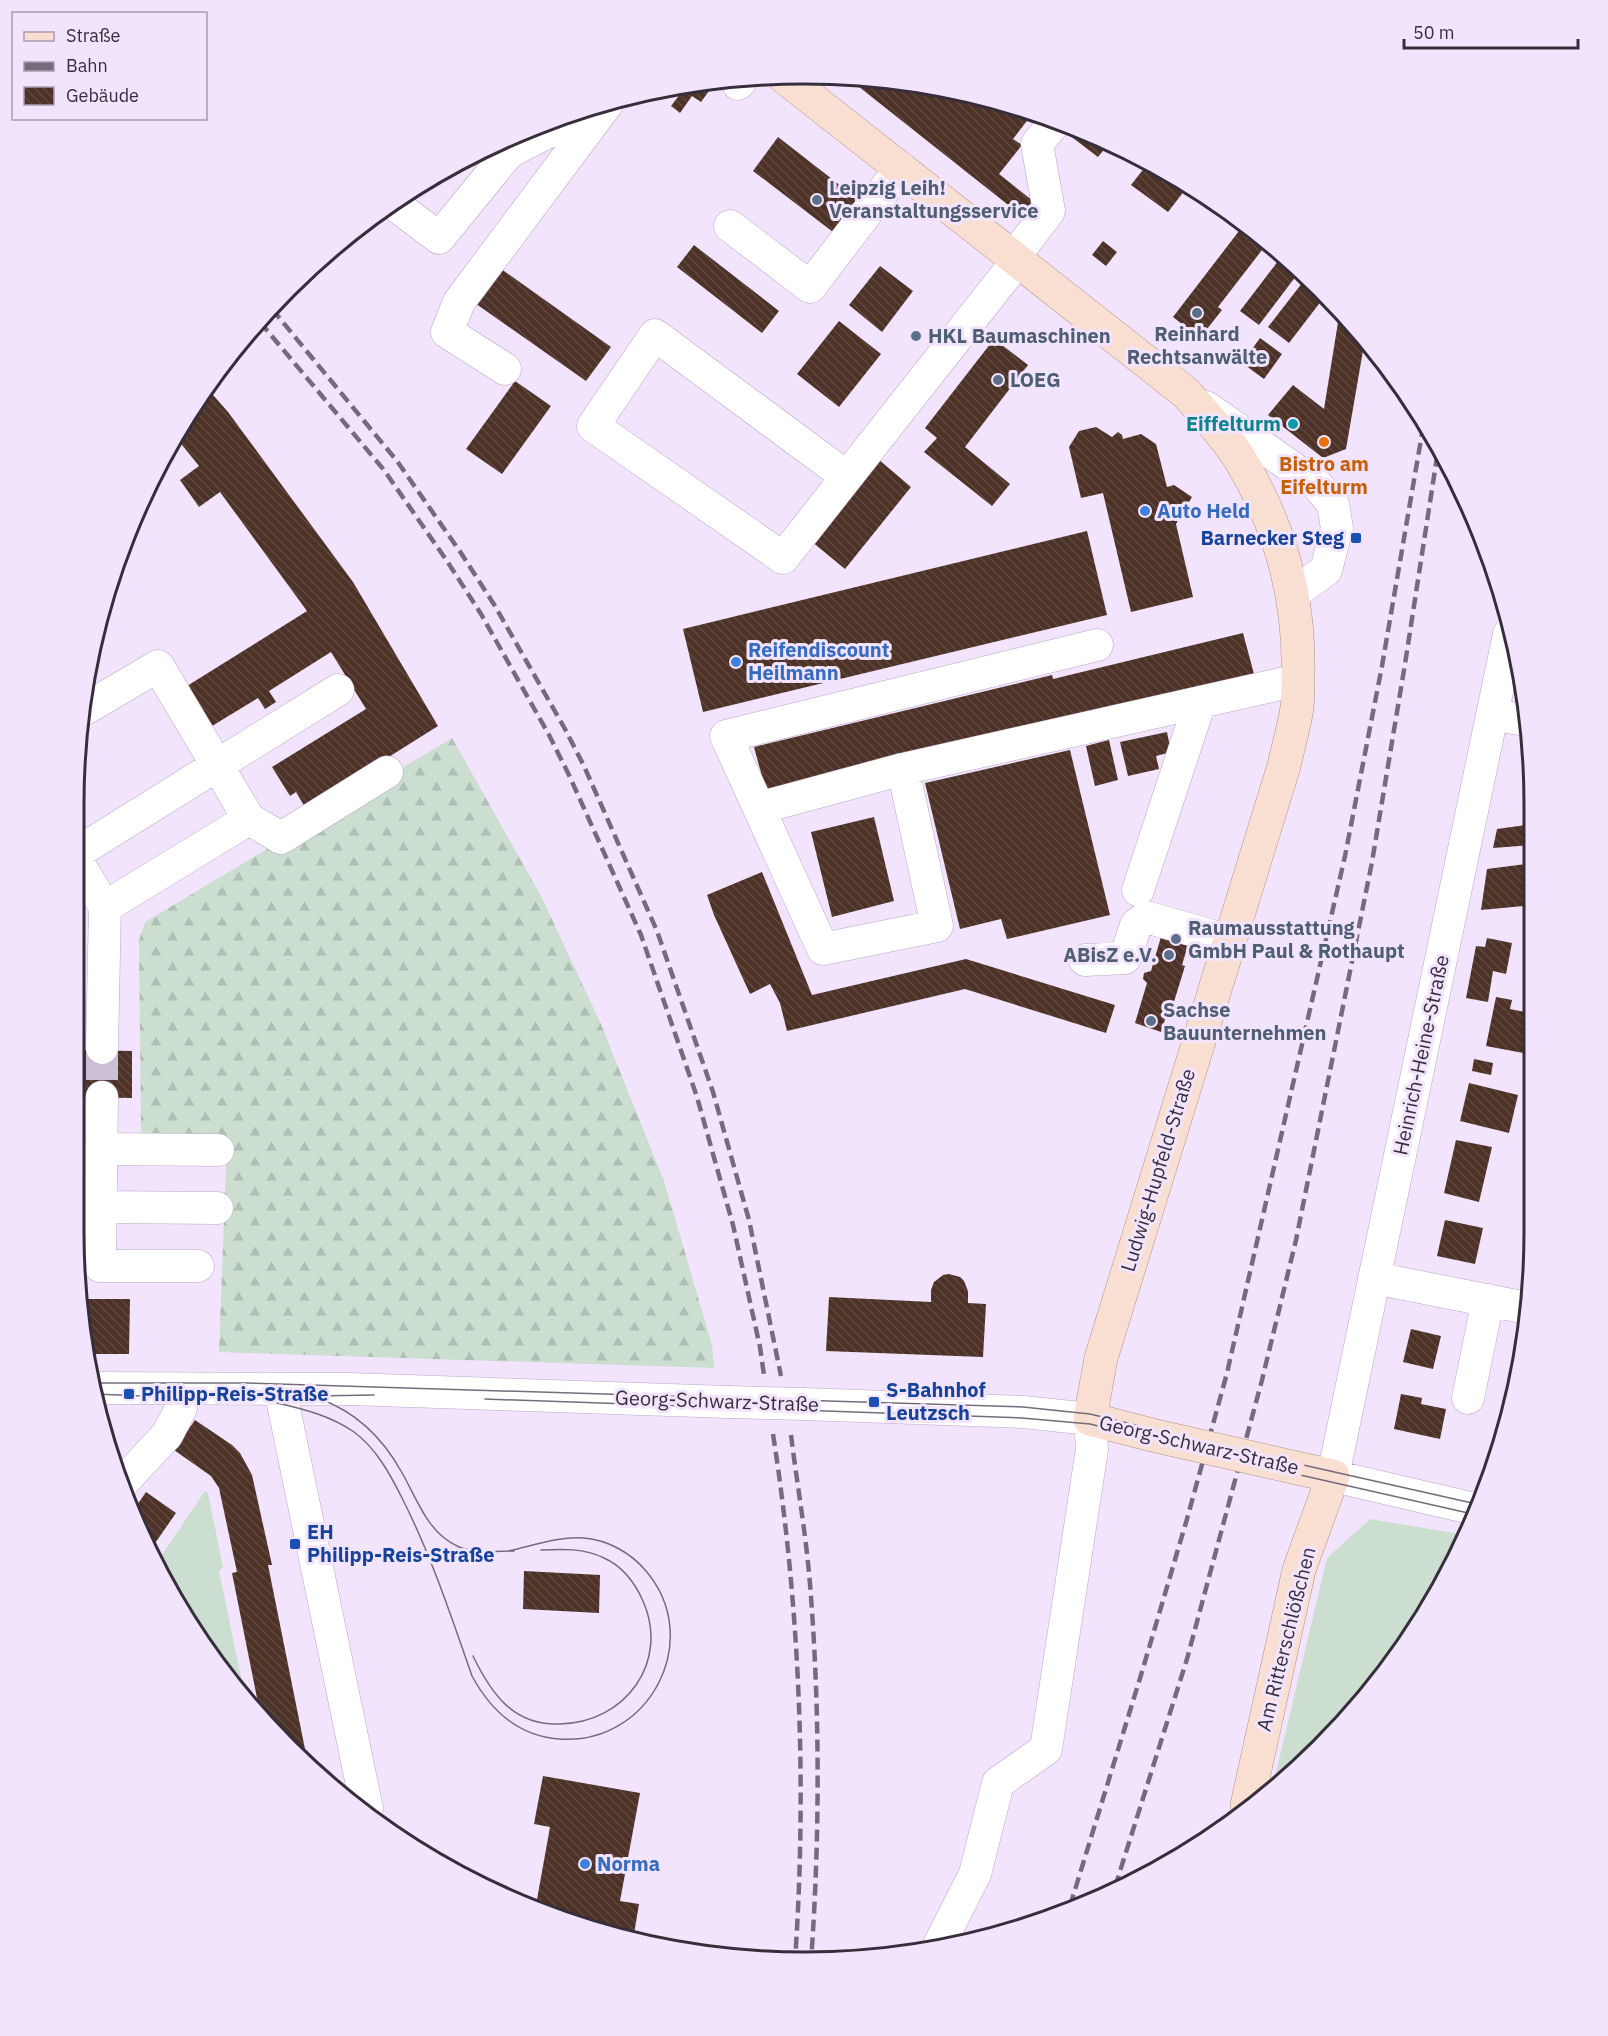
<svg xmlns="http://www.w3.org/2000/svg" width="1608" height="2036" font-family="'IBM Plex Sans',sans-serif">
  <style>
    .grass { fill: #cbdecf }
    .forest { fill: url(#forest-firs) }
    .building { fill: url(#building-back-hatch) }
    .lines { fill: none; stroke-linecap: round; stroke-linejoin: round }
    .minor-tunnel { stroke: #ccc0d6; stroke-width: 32; stroke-dasharray: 32 16; stroke-linecap: butt }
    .minor-casing { stroke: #b8a7c4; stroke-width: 33 }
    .major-casing { stroke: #b29389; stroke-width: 34 }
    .minor { stroke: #fff; stroke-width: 32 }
    .major { stroke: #f9dfd1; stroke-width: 33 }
    .tram { stroke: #756b7c; stroke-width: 1.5 }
    .rail { stroke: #756b7c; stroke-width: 4.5; stroke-dasharray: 12 6; stroke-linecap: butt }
    .minor-bridge-casing { stroke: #b8a7c4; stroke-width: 33; stroke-linecap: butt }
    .major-bridge-casing { stroke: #b29389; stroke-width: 34; stroke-linecap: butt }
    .minor-bridge { stroke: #fff; stroke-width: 32 }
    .major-bridge { stroke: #f9dfd1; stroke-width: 33 }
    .service-dot { fill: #5c6f8a; stroke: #f2e4fd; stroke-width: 2 }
    .culture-dot { fill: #0f9aa8; stroke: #f2e4fd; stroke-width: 2 }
    .food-dot { fill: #e8710a; stroke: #f2e4fd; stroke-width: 2 }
    .shop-dot { fill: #3f7fe0; stroke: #f2e4fd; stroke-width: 2 }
    .transit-dot { fill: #1a4fb4; stroke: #f2e4fd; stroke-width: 2 }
    .labels { text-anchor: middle; stroke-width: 6; stroke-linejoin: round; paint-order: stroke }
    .service-label { font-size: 20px; font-weight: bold; fill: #4e5e75; stroke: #f2e4fd; text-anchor: start }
    .culture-label { font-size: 20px; font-weight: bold; fill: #0d838f; stroke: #f2e4fd; text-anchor: end }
    .food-label { font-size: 20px; font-weight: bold; fill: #c56008; stroke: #f2e4fd }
    .shop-label { font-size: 20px; font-weight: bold; fill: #366cbe; stroke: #f2e4fd; text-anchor: start }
    .transit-label { font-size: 20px; font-weight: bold; fill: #164399; stroke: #f2e4fd; text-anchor: start }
    .street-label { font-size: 20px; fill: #362f3b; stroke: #f2e4fd }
    .rim { fill: none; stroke: #362f3b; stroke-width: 3 }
  </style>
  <defs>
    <pattern id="forest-firs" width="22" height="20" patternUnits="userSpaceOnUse" patternTransform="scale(1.5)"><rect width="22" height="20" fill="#cbdecf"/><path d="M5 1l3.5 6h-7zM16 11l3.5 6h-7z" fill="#afbfb3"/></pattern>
    <pattern id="building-back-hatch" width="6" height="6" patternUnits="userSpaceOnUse" patternTransform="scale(1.5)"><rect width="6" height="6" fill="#4d3228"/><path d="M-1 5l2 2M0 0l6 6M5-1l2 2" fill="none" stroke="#5f473f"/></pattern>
  </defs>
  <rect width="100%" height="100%" fill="#f2e4fd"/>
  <path class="grass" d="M205 1491 208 1493 223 1567 219 1571 244 1692 172 1598 157 1562Z
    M1370 1519 1466 1535 1411 1638 1320 1749 1273 1785 1327 1558Z"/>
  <path class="forest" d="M452 738 541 896 601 1024 664 1181 712 1345 714 1368 219 1352 227 1140 141 1132 139 940 145 922Z"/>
  <path class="building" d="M844 75 993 98 1033 113 1013 139 1022 145 999 174 1033 201 1021 215Z
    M708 80H717L701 102 692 96 680 113 671 106 687 85Z
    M1069 127 1110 142 1098 157 1065 132Z
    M778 137 859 200 833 232 753 171Z
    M1149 162 1188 186 1168 212 1131 185Z
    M1239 231 1262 250 1218 307 1222 310 1200 338 1173 317Z
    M1103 241 1117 252 1106 266 1092 255Z
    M694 245 779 311 762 333 677 267Z
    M1282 256 1299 272 1259 325 1240 311Z
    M497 266 611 347 586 381 472 301Z
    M880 266 913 291 882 332 849 305Z
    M1306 278 1325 296 1289 343 1268 327Z
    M1340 310 1353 322 1365 339 1346 449 1323 458 1268 415 1293 385 1324 409Z
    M839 321 881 354 839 407 797 374Z
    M1260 338 1282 354 1264 379 1242 363Z
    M994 339 1028 365 965 447 1010 484 992 506 924 452 937 438 925 428Z
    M515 381 551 406 502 474 466 449Z
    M206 387 228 412 353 582 438 726 306 809 296 792 290 796 272 767 366 709 331 652 269 691 276 702 265 709 258 698 212 726 187 686 307 611 220 492 199 507 180 480 199 466 174 435Z
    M1096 427 1112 437 1118 432 1122 435 1123 439 1141 434 1156 444 1167 487 1174 485 1192 497 1176 524 1193 597 1131 612 1103 493 1081 498 1069 447 1079 431Z
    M878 459 911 487 845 569 811 541Z
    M1087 531 1107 615 703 712 683 629Z
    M1243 633 1254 674 766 791 754 747 1052 675 1053 679Z
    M1167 732 1171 752 1156 756 1159 769 1128 776 1120 742Z
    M1109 740 1118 780 1095 786 1086 746Z
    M1070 750 1110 915 1007 939 1001 919 960 929 925 783Z
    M874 817 894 901 832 917 811 832Z
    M1533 824V845L1493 848 1497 829Z
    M1533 863V905L1481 910 1487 869Z
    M762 872 812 995 966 959 1115 1005 1106 1033 965 989 787 1031 780 1003 770 984 750 994 714 915 707 895Z
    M75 903 83 929 84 943 82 1050 132 1051V1098L81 1097 76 1254 74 1232Z
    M1163 930 1190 938 1182 965 1185 966 1173 1005 1170 1004 1161 1032 1135 1023 1147 983 1143 979 1144 973 1151 971Z
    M1487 938 1512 943 1506 974 1493 971 1488 1002 1466 998 1476 946 1485 947Z
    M1496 997 1512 1000 1510 1009 1534 1014V1055L1486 1046Z
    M1474 1059 1493 1063 1491 1075 1472 1071Z
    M1469 1083 1518 1095 1509 1133 1460 1121Z
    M1456 1140 1492 1147 1479 1202 1444 1193Z
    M1445 1220 1483 1228 1475 1264 1437 1256Z
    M79 1270 83 1274 82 1289H81Z
    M949 1274 960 1277 964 1281 968 1291V1303L986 1304 983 1357 826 1351 829 1297 931 1302V1290L934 1282 943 1275Z
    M82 1299H130L129 1354H90Z
    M1411 1329 1441 1336 1433 1369 1403 1362Z
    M1401 1394 1422 1398 1421 1404 1446 1409 1440 1439 1394 1429Z
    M195 1420 232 1445 240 1453 252 1475 272 1565H268L308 1764 288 1749 260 1713 232 1573 237 1572 219 1488 211 1476 174 1450Z
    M146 1492 176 1513 151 1549 135 1508Z
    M524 1571 600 1575 599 1613 523 1609Z
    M543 1776 640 1793 620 1901 639 1904 633 1940 615 1938 536 1905 550 1827 534 1824Z"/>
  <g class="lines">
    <path class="minor-tunnel" d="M102 1048V1097
      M77 1257H78"/>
    <g class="minor-casing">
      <path id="minor" d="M738 84 742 79
        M394 204 439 238 509 152 550 131 562 115
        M730 226 810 287 901 168
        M1014 257 1049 211 1037 144 1055 122
        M505 369 447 332 459 302 607 104
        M1206 407 1317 485 1333 504 1337 528 1326 570 1293 594
        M847 477 655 335 593 426 783 558 1018 260
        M1097 645 726 736 823 949 937 926 903 769 1298 680
        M85 709 158 666 249 819 281 838 387 772
        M1492 715 1526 720
        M759 808 903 769
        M75 854 338 690
        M75 858 105 907 102 1048
        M1138 890 1200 702
        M105 907 249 819
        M1085 960 1125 958 1136 925 1146 917 1230 941
        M102 1097 100 1266H198
        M101 1149 218 1150
        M100 1207 217 1208
        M1374 1278 1527 1308
        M94 1388 350 1389 728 1402
        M280 1389 367 1809
        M1468 1398 1488 1300
        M805 1404 1023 1412 1090 1419 1092 1449 1046 1749 998 1783 975 1874 939 1945
        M123 1482 167 1435 181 1408 182 1390
        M1479 1510 1333 1476 1509 634"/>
    </g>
    <g class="major-casing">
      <path id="major" d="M784 77 1186 393C1205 415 1226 436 1241 461 1280 526 1300 599 1298 676 1298 686 1298 697 1297 708 1294 727 1288 747 1284 766L1101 1358 1090 1419 1152 1435
        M1247 1805 1299 1570 1333 1476 1288 1466"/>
    </g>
    <use href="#minor" class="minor"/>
    <use href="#major" class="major"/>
    <path class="tram" d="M93 1383H246L1023 1407 1090 1414 1290 1462 1481 1505
      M95 1394 190 1398 374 1395
      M320 1399C356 1412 383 1439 401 1471 418 1500 427 1533 459 1547 476 1554 496 1551 514 1551
      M485 1399 1022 1418 1090 1424 1287 1472 1477 1515
      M277 1403C304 1409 331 1416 354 1432 376 1448 390 1474 402 1498 431 1555 451 1616 472 1676 491 1711 519 1736 559 1739 649 1746 705 1640 646 1571 631 1553 608 1540 584 1538 559 1536 532 1546 508 1551
      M473 1656C491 1693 513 1726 560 1724 625 1723 670 1662 643 1601 635 1583 622 1566 604 1558 584 1548 562 1549 541 1550"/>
    <path class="rail" d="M272 309 397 461 461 553 495 606 565 729 584 766 657 931 713 1092 749 1220 781 1376
      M260 322 384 470 447 561 481 614 549 735 569 775 641 935 697 1097 733 1225 760 1347 764 1375
      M773 1434C800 1608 807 1786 795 1961
      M791 1435C797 1484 806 1534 810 1584 820 1709 820 1836 811 1962
      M1115 1887 1187 1659 1262 1380 1296 1240 1372 862 1405 664 1439 444
      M1070 1906 1141 1675 1187 1519 1227 1373 1345 856 1382 666 1424 422"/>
    <g class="minor-bridge-casing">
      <path id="minor-bridge" d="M728 1402 805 1404"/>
    </g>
    <g class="major-bridge-casing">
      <path id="major-bridge" d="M1152 1435 1288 1466"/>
    </g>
    <use href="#minor-bridge" class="minor-bridge"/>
    <use href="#major-bridge" class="major-bridge"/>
  </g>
  <g class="service-dot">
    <circle cx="817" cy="200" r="6"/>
    <circle cx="1197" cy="313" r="6"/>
    <circle cx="916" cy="336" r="6"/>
    <circle cx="998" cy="380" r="6"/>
    <circle cx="1176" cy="939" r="6"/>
    <circle cx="1169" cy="955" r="6"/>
    <circle cx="1151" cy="1021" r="6"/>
  </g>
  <circle class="culture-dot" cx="1293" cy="424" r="6"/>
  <circle class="food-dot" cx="1324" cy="442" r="6"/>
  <g class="shop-dot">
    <circle cx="1145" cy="511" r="6"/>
    <circle cx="736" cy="662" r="6"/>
    <circle cx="585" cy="1864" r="6"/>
  </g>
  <g class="transit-dot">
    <rect x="1350" y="532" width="12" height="12" rx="3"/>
    <rect x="123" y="1388" width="12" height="12" rx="3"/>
    <rect x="868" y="1396" width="12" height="12" rx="3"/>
    <rect x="289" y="1538" width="12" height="12" rx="3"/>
  </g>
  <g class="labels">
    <g class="service-label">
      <text x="829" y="195">Leipzig Leih!<tspan x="829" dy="23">Veranstaltungsservice</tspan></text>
      <text x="1197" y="341" text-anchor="middle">Reinhard<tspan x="1197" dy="23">Rechtsanwälte</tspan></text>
      <text x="928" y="343">HKL Baumaschinen</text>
      <text x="1010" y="387">LOEG</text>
      <text x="1188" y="935">Raumausstattung<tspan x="1188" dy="23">GmbH Paul &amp; Rothaupt</tspan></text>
      <text x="1157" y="962" text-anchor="end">ABisZ e.V.</text>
      <text x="1163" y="1017">Sachse<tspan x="1163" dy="23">Bauunternehmen</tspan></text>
    </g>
    <g class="culture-label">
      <text x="1281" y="431">Eiffelturm</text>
    </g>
    <g class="food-label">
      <text x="1324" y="471">Bistro am<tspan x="1324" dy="23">Eifelturm</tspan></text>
    </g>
    <g class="shop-label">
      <text x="1157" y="518">Auto Held</text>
      <text x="748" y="657">Reifendiscount<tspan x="748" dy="23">Heilmann</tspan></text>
      <text x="597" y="1871">Norma</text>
    </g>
    <g class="transit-label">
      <text x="1344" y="545" text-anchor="end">Barnecker Steg</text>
      <text x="886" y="1397">S-Bahnhof<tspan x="886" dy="23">Leutzsch</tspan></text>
      <text x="141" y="1401">Philipp-Reis-Straße</text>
      <text x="307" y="1539">EH<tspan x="307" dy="23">Philipp-Reis-Straße</tspan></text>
    </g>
    <g class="street-label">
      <text transform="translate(1421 1055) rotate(-78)" y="7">Heinrich-Heine-Straße</text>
      <text transform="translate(1158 1170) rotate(-73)" y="7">Ludwig-Hupfeld-Straße</text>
      <text transform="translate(717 1401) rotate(2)" y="7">Georg-Schwarz-Straße</text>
      <text transform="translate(1199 1445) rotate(13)" y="7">Georg-Schwarz-Straße</text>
      <text transform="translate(1286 1639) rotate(-76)" y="7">Am Ritterschlößchen</text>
    </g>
  </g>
  <path d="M0 0H1608V2036H0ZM804 84H804A720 720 0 0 1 1524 804V1232A720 720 0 0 1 804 1952H804A720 720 0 0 1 84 1232V804A720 720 0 0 1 804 84Z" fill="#f2e4fd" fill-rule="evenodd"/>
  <path class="rim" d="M804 84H804A720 720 0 0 1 1524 804V1232A720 720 0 0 1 804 1952H804A720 720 0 0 1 84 1232V804A720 720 0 0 1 804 84Z"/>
  <rect x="12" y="12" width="195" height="108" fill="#f2e4fd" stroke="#a79caf" stroke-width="1.5"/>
  <rect x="24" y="32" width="30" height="9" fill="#f9dfd1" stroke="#a79caf" stroke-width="1.5"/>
  <text x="66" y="42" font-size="18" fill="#362f3b">Straße</text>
  <rect x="24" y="62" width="30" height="9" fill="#756b7c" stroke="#a79caf" stroke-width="1.5"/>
  <text x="66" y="72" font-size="18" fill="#362f3b">Bahn</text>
  <rect x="24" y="87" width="30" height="18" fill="url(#building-back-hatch)" stroke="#a79caf" stroke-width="1.5"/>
  <text x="66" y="102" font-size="18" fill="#362f3b">Gebäude</text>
  <path d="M1404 39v9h174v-9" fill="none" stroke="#362f3b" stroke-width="3"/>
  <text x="1413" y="39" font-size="18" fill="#362f3b" stroke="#f2e4fd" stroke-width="4.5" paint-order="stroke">50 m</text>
</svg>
